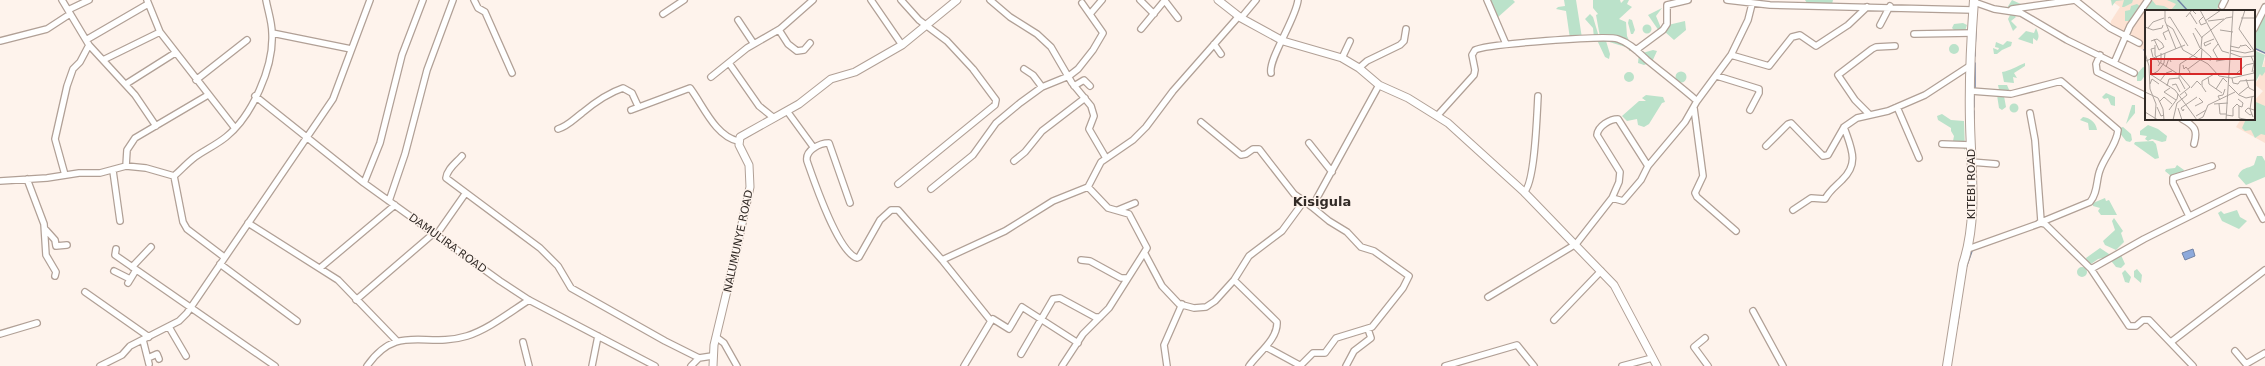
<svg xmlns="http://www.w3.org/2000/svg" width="2265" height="366" font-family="'DejaVu Sans',sans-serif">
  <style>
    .built { fill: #fce2d3 }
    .green { fill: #bbe2ca }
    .water { fill: #8da9db; stroke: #7283a5 }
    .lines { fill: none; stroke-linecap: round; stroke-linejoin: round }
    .stream { stroke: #7283a5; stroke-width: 1.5 }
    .minor-casing { stroke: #b1a096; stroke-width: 8 }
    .tertiary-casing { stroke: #b1a096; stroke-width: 9 }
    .secondary-casing { stroke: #b1a096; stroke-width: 10 }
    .minor { stroke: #fff; stroke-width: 5.5 }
    .tertiary { stroke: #fff; stroke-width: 7 }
    .secondary { stroke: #fff; stroke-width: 8 }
    .labels { text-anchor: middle; stroke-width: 3; stroke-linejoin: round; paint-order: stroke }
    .street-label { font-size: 11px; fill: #322b27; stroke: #fef3ec }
    .quarter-label { font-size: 13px; font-weight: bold; fill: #322b27; stroke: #fef3ec }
    .inset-road { fill: none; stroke: #aca39d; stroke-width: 1 }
    .view { fill: #d62828; fill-opacity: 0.15; stroke: #d62828; stroke-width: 2 }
    .inset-edge { fill: none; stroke: #322b27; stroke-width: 2 }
  </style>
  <rect width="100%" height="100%" fill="#fef3ec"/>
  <path class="built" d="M2110 0H2223L2217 11H2146V52L2110 27 2111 21 2120 7Z
    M2265 59V143L2236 127 2241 119H2254V101L2263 91 2254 84 2258 80Z"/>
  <path class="green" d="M1488 0H1513L1515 2 1497 18Z
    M1564 0H1576L1582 38 1570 39 1566 11 1556 9 1558 7 1565 6Z
    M1593 0H1620L1621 3 1624 0H1633H1629L1627 4 1632 7 1619 19 1626 22 1627 36 1631 45 1600 37 1596 15 1598 14 1593 8Z
    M1805 0H1833L1831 8 1807 3Z
    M2012 0 2023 5 2009 11 2007 8Z
    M2111 0H2133L2132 3 2124 7H2122L2124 0 2116 1 2112 6Z
    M2144 0H2152L2156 5 2164 6 2171 10 2176 4 2167 0H2222L2216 11H2146V13L2142 6Z
    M2137 4 2141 7 2132 21H2125V11L2130 10 2131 6Z
    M1662 8 1656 16 1661 28 1659 31 1648 15Z
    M2265 12V52L2254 47V32Z
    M2011 13 2016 17 2011 21 2017 27 2013 31 2008 19Z
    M1590 14 1593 17 1599 37 1594 38 1593 28 1585 19Z
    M1629 19 1632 20 1635 30 1633 34H1631L1628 23Z
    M1685 21 1686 30 1674 40 1664 31 1668 25Z
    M1963 23 1967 25 1965 31 1954 30 1952 28 1954 24Z
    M1642.5 29a4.5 4.5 0 1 1 9 0a4.5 4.5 0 1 1-9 0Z
    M2036 28C2038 33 2040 36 2037 41L2033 38V44L2018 39 2026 31 2034 33Z
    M1613 39 1633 49 1629 51V48L1606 41 1610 54 1609 59 1605 57 1597 40Z
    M2007 41 2012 42 2011 46 2002 50 1997 54H1994L1993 48 1998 50 1999 48 1995 47 1996 42 2003 45Z
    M1949 49a5 5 0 1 1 10 0a5 5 0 1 1-10 0Z
    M1653 50 1657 51 1652 62 1644 65 1638 63 1639 54Z
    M2254 50 2265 55 2262 67H2265V72L2262 76 2260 74 2255 83Z
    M2025 63V66L2014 73 2017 78 2013 77 2014 83 2004 82 2002 72C2010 71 2017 66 2025 63Z
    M2143 67 2146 68V74L2141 81H2137V74Z
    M1675.5 77a5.5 5.5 0 1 1 11 0a5.5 5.5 0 1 1-11 0Z
    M1624 77a5 5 0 1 1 10 0a5 5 0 1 1-10 0Z
    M1998 85H2007L2010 92 2004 96 2006 107 2002 110 1999 108 1997 95 2000 94Z
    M2106 93 2115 97V106L2111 105 2108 98 2104 99 2102 97Z
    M1646 95 1663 97 1665 102 1662 103 1649 124 1644 127 1638 125 1637 119 1627 121 1622 116 1639 101H1646L1642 98Z
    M2256 102 2265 106V135L2261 134 2255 138 2251 130 2245 131 2242 128 2246 119H2254V104Z
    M2009.5 108a4.5 4.5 0 1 1 9 0a4.5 4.5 0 1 1-9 0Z
    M2132 105H2135V113L2126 124Z
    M1942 114 1951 120 1964 121 1965 150 1958 143 1953 141 1954 136 1951 131V128L1938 120 1937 116Z
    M2083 117C2090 118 2096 122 2097 130H2089L2088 123 2080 120Z
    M2148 125 2158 129 2167 136 2166 141 2162 142 2152 139 2148 141 2145 139 2147 136 2140 135V131Z
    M2123 127 2131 134 2132 140 2130 142 2126 141 2119 132 2120 128Z
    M2153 141 2156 144 2159 158 2155 159 2134 144 2135 142Z
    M2257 156H2262L2265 161V177L2246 185 2238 176C2242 167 2247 169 2254 165Z
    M2177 165 2184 170 2183 173 2171 176 2165 171 2166 169 2175 168Z
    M2105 198 2106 201 2109 200 2117 215H2101L2098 211 2100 208 2093 206V203Z
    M2237 210 2240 217 2247 221 2239 229 2222 221 2218 213 2221 211 2224 214Z
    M2114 218 2123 231 2121 233 2124 242 2116 250 2105 245 2103 241 2115 230 2112 221Z
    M2100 248 2109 254 2116 253 2121 255 2125 264 2121 268 2116 267 2108 257 2098 259 2091 264 2087 262 2086 258Z
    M2077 272a5 5 0 1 1 10 0a5 5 0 1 1-10 0Z
    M2137 269 2142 275 2141 283 2134 277V271Z
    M2125 270 2131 277 2129 283 2125 282 2122 273Z"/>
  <path class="water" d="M2193 249 2195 256 2185 260 2182 253Z"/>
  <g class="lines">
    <path class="stream" d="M2178 0 2188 11
      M1664 7V12
      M1975 47 1976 31
      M2254 48 2265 53
      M1975 49V56
      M2144 50 2146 49
      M1975 90V63
      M1974 107V96
      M1974 111V119
      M1966 268 1972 251
      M1957 327 1959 315"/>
    <g class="minor-casing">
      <path id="minor" d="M62 0 89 45 135 95 156 126
        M147 0 160 32 234 127
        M474 0 478 8 485 12 512 73
        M871 0 902 45
        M990 0 1010 17 1037 34 1051 47 1072 83 1091 106 1094 116 1089 129 1106 158
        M1140 0 1154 14
        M1487 0 1506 44
        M1727 0 1770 5 1973 10
        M2075 0 2110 28 2139 43
        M1165 1 1178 18
        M1974 2 1994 9 2021 13 2067 40 2134 73
        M2222 6 2225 0
        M2012 9 2075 0
        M68 10 89 0
        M663 14 684 0
        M1090 14 1102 0
        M1241 18 1256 0
        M738 20 754 44
        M1880 25 1890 6
        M1141 29 1165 0
        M2254 29 2265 7
        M779 30 788 44 797 51 804 50 810 43
        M272 33 351 49
        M1914 34 1972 33
        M86 40 148 4
        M0 41 47 29 70 14
        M1214 44 1221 54
        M1636 50 1663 30 1667 24V5L1688 0
        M1731 55 1769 66 1792 37 1800 35 1816 46 1848 25 1867 7
        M2100 55 2096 64 2097 72 2146 96
        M1342 58 1350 41
        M103 60 160 32
        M729 63 759 106 774 118
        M2114 63 2130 26 2148 0
        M1359 68 1367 61 1400 45 1404 41 1406 29
        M1024 69 1033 75 1042 87
        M1271 73C1268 59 1296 19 1298 0
        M1717 76 1759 89V93L1750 110
        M711 77 747 48 780 29 813 0
        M196 80 247 40
        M126 84 175 53
        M1074 86 1084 80 1090 86
        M1971 91 2011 94 2061 81 2118 130C2117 144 2105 156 2100 170 2096 180 2098 193 2090 202L2039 223
        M255 96 364 183 500 281 529 300 655 366
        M1897 107 1919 158
        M1694 108 1703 176 1695 193 1697 197 1736 231
        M631 110 690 88C703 105 715 136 738 141
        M787 111 814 148
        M2030 113 2035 140 2041 221
        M1869 114 1855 100 1838 75 1872 49 1876 47 1895 46
        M1437 116 1474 75 1475 70 1472 55 1475 50C1485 44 1607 35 1618 39 1630 43 1638 52 1647 60 1664 74 1681 87 1697 101
        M2182 119C2195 126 2198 130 2194 144
        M1201 122 1241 155 1246 154 1253 149H1259L1294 194 1304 201
        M558 129C568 126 574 119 582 113 594 103 608 93 623 88L632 93 638 106
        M1309 143 1332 172
        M1942 144 1971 145
        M1766 146 1788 124 1791 123 1823 156 1828 155 1844 127 1857 118 1888 111 1925 95 1971 65
        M462 156C456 163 447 169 446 178L540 248 558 266 571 288 665 341 699 358
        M1014 161 1025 152 1042 131 1085 98
        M1971 162 1996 164
        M126 166 127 150 135 138 208 95
        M113 171 120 221
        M65 175 55 139 67 86 73 69 80 62 89 45
        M174 176C181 170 187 163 195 157 205 150 216 145 226 137 252 116 274 67 272 33 272 22 268 11 266 0
        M27 179 44 224 46 255 56 272 55 276
        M0 181 47 178 79 173H100L126 166 146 168 174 176 183 222 187 229 224 257
        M364 183 380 143 402 55 423 0
        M898 184 995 105 996 100 973 69 947 41 919 20 901 0
        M931 189 973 155 996 123 1020 103 1042 87 1069 76 1078 69 1093 50 1103 33 1082 3
        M1524 192C1535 184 1537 113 1538 96
        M1612 198 1623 201 1641 180 1648 166 1685 122 1697 101 1731 55 1748 20 1752 4
        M389 201 405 154 427 70 453 0
        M850 203 829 143C820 143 805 150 807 161 814 181 838 252 857 258L859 257 880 220 891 210H898L942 260 991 321 964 366
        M1118 210 1135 203
        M1793 210 1811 198 1825 199C1830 190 1835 187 1842 180 1860 163 1851 148 1844 127
        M2189 216 2173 183V178L2212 166
        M248 223 338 280 396 340
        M46 230 55 240 56 246 67 245
        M437 234 465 194
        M116 249 115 255 275 366
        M1968 249 2041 223 2045 224 2091 269 2144 239 2240 191H2248L2263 219
        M1145 254 1162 286 1179 304 1194 308 1206 307 1215 301 1234 280 1249 256 1282 231 1304 201 1312 207 1379 85
        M942 260 1005 231 1053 201 1088 187 1101 162 1133 140 1146 127 1173 91 1239 16
        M1081 260 1090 261 1121 278H1127
        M220 264 297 321
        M132 267 151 247
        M320 268 395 205
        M2091 269 2129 326H2136L2143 320H2149L2193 366
        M114 271 130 279
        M1234 280 1277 322C1278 339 1258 353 1249 366
        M128 283 136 270
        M85 292 149 337
        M1488 297 1576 244 1612 198 1619 182 1620 172 1597 135C1598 126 1610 119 1618 119L1648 166
        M356 300 434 233
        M1753 311 1783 366
        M993 319 1009 329 1022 307 1078 343
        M1554 320 1601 271
        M169 327 186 356
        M0 334 37 323
        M716 337 724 343 737 366
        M1705 338 1694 347 1708 366
        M143 340 149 364
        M523 342 529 366
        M2171 342 2265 270
        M1266 347 1301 366
        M2235 351 2246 364 2265 353
        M1021 354 1053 299 1060 298 1095 317H1100
        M148 358 157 354 159 359
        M1301 365 1313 353H1325L1336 338 1372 327 1403 288 1409 276 1374 251 1361 247 1347 232 1329 221 1312 207
        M100 366 122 355 130 346 179 321 187 313 333 99 370 0
        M367 366C398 322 425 349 467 336 489 329 510 312 529 300
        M592 366 598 336
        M691 366 699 358 712 356
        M1062 366 1083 334 1109 308 1147 248 1129 214 1108 208 1088 187
        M1167 366 1164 345 1182 304
        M1346 366 1354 351 1371 338 1368 329
        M1445 366 1517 345 1534 366
        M1622 366 1652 358"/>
    </g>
    <g class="tertiary-casing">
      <path id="tertiary" d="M1218 0 1241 18 1283 41 1342 58 1359 68 1379 85 1408 98 1448 123 1524 192 1614 285 1657 366
        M713 366 714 345 732 270 750 187 749 165 739 145 740 137 799 104 831 79 855 72 902 45 957 0"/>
    </g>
    <g class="secondary-casing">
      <path id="secondary" d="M1947 366 1963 264C1978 220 1971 169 1970 122 1969 82 1971 40 1974 0"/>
    </g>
    <use href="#minor" class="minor"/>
    <use href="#tertiary" class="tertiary"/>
    <use href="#secondary" class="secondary"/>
  </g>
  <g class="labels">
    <g class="street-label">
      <text transform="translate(1971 184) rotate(-90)" y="4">KITEBI ROAD</text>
      <text transform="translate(738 241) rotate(-78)" y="4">NALUMUNYE ROAD</text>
      <text transform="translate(448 243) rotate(36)" y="4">DAMULIRA ROAD</text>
    </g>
    <g class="quarter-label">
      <text x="1322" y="206">Kisigula</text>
    </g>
  </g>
  <g transform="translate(2145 10)">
    <rect width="110" height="110" fill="#fef3ec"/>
    <path class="inset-road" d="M20 0V11L31 39M55 0 77 41 84 43M100 0 94 19 110 42M45 3 52 14M41 7 47 0 51 4M58 7 54 11 56 15 61 13M23 8 25 7 43 36M96 8H110M60 11 76 0M63 11 79 9M22 15 28 19 38 40 63 54 74 66 87 68 109 63V60M0 17 8 20 17 18 18 15M3 18 8 12 19 8M50 18 57 28M75 20 88 22M48 23 55 38M9 29 14 40 19 37 17 33M21 30 18 23 24 20M6 31 12 29 17 33M66 33 60 36 59 33 69 29M10 35V45L15 54M85 36 94 38 96 35M96 36 101 35 106 40M56 38 66 47 65 51M85 40 100 43 109 41M0 43 4 56 5 79 11 94 10 110M85 43 96 47 110 46M49 45 56 38 57 27 81 8 87 7M106 46 109 53 107 62M8 47 6 39 10 38M73 49 68 40 73 34M1 51 40 35M56 51 57 39M71 51 84 49M16 53 33 64M38 55 39 59 41 57 45 62 44 64M13 56 16 52V43M21 57 24 48 26 52M43 59 55 50M92 63 101 55 110 53M5 64 30 80 52 110 58 107 61 100M34 64 45 77 35 85M6 65 13 61 19 53 20 43M63 67 64 74 77 83M34 68 35 54 49 45M34 68 40 79M87 68 88 73 93 74 95 71 110 70M101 69 104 78 110 81M15 71 21 63 27 61M5 74 7 69 14 74M27 75 31 74 35 82M84 75 94 85 101 88 110 86M22 76 24 69 34 68M25 78 19 82 31 90M46 78 52 71 56 75M71 79 78 68 82 72M0 82 13 88 18 99 19 110M61 82 57 76V71L71 63M93 85 103 77M107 87 105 99 108 107M93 89 98 93 97 97 94 96M75 90 73 86 78 85 80 79M14 92 19 87 27 94M69 94 83 93M74 94 75 104H81M50 96 58 92 54 88M94 96V108L104 110M12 97 16 106 19 105M33 98 37 110M39 99 38 101 36 98 52 87M24 100 32 89 33 84M0 102 13 110M107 104 105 105 100 101 103 98 109 100M81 105 88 106V98L92 94 94 96M51 106 61 100 63 95 90 82M28 110 32 93 42 85 40 82M81 110 88 0"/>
    <path class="view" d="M6 49H96V64H6Z"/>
    <rect width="110" height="110" class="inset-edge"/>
  </g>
</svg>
